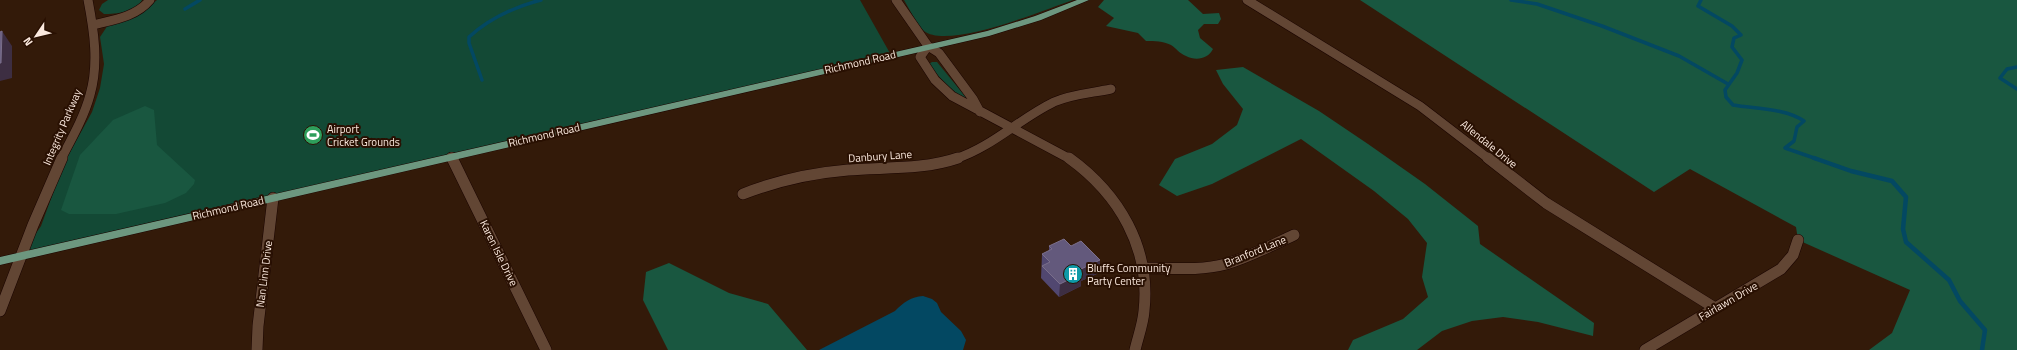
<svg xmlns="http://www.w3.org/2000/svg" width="2017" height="350" font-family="'Titillium Web',sans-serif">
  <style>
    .green { fill: #134935 }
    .forest { fill: #195740 }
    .water { fill: #034862 }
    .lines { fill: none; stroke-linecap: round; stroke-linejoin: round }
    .stream-far1 { stroke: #034862; stroke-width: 3.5 }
    .stream { stroke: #034862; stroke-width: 4.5 }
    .minor-far1-casing { stroke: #1a0400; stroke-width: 10 }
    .minor-casing { stroke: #1a0400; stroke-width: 12 }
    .primary-casing { stroke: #1a0400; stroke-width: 1 }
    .minor-far1 { stroke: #624634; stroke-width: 9 }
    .minor { stroke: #624634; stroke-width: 11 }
    .primary { fill: #6d977f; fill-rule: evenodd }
    .wall { fill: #514770 }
    .shaded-wall { fill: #3d2e42 }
    .building { fill: #63597c; stroke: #7b6f8b }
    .labels { text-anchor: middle; stroke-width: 4; stroke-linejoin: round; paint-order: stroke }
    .street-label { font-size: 11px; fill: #fbe9de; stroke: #291002 }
    .poi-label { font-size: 11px; fill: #fbe9de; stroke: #291002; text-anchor: start }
  </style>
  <rect width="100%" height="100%" fill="#331a09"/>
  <path class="green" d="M108 0H142C137 12 116 14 104 14L99 10 102 4Z
    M157 0H860L891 55 20 256 41 226 64 163 92 112 100 88 104 64 100 37 108 25 144 11Z
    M904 0H1073C1044 10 948 50 924 31 917 25 909 8 904 0Z
    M932 62H937L969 101C952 92 941 80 929 64Z"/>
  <path class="forest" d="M1104 0H1188L1203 14 1219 13 1221 19 1218 24H1204L1198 30 1200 38 1213 49C1208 59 1196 61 1186 56 1180 54 1176 48 1171 45 1163 41 1155 41 1146 41L1138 33 1106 26 1114 18 1098 7Z
    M1360 0H2017V350H1869L1892 333 1910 290 1798 240 1796 227 1690 169 1654 192Z
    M1243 67 1319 111 1368 144 1425 184 1478 226 1480 244 1594 323 1593 336 1538 322 1503 317 1472 321 1442 331 1417 350H1348L1353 340 1403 319 1428 297 1422 277 1427 243 1408 219 1374 191 1301 139 1212 184 1177 196 1159 185 1175 159 1212 144 1237 125 1243 109 1223 84 1216 70Z
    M145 106 154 110 157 145 195 180 194 184 186 193 165 203 116 214H69L61 210 80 155 113 120Z
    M669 263 729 293 768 304 807 350H668L643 300 646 272Z"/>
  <path class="water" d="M923 296 932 299 937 303 941 312 961 331 966 340 963 350H819L895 311C904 302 911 297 923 296Z"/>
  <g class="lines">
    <path class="stream-far1" d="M1511 0 1537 4 1602 26 1679 56 1728 84
      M1701 0 1698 6 1732 26 1741 35 1734 38 1732 47 1742 60 1737 73 1725 90 1726 97 1733 105C1756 109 1785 108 1804 121L1797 127 1794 141 1785 148 1817 159
      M185 9 200 0
      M2017 67 2007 69 2000 78 2017 89
      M482 80 469 43V37C490 18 514 7 541 0"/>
    <path class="stream" d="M1814 158 1851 171 1892 181 1906 197 1903 229 1906 242 1949 280 1960 301 1985 330 1982 350"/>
    <g class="minor-far1-casing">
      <path id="minor-far1" d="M896 0 928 46 939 53 973 99 980 112
        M1247 0 1420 106 1489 159
        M93 25C113 20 136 17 150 0
        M928 46 920 57 935 80 952 96 1070 159
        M451 157 452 159
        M61 159C72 138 84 117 90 95 99 64 94 31 88 0
        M955 159C992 147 1019 119 1054 102 1072 94 1092 93 1111 89"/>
    </g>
    <g class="minor-casing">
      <path id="minor" d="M452 158 546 350
        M1069 158C1119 194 1151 248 1144 311 1143 324 1138 337 1135 350
        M1488 158 1546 203 1715 308
        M743 194C776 181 812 173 848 170 884 167 923 170 958 158
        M1144 268C1171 268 1200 271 1226 264 1250 257 1272 245 1294 235
        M0 311 33 225 62 158
        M257 350 258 326 273 198
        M1645 350 1781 269 1793 255 1798 240"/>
    </g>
    <g class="primary-casing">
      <path id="primary" d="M1077 0H1089L1041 20 989 36 0 265V257L987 31 1035 16Z"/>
    </g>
    <use href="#minor-far1" class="minor-far1"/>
    <use href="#minor" class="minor"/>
    <use href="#primary" class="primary"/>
  </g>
  <path class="wall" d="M1049 246H1071L1100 260 1099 273 1081 281V286L1059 297 1041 278 1042 254 1049 251Z"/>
  <path class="shaded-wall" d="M2 31 12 46V78L0 81V63Z
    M1100 260 1099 273 1081 281V286L1059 297 1060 284 1079 270Z"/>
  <path class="building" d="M2 31 1 63H0V32Z
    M1064 239 1071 246 1081 241 1100 260 1079 270 1082 273 1060 284 1042 266 1050 262 1042 254 1052 249 1049 246Z"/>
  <defs>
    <g id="stadium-disc" transform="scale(1)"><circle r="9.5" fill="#2e9e5b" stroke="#291002"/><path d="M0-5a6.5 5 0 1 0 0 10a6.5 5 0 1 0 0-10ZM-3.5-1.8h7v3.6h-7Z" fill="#fff"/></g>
    <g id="building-disc" transform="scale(1)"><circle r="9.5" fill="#0f9aa8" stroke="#291002"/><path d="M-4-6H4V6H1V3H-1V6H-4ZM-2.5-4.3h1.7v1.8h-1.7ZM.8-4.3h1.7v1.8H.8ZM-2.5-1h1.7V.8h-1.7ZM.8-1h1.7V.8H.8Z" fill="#fff"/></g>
  </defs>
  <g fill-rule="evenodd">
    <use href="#stadium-disc" x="313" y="135"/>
    <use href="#building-disc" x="1073" y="274"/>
  </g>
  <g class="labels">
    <g class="street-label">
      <text transform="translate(860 62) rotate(-13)" y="4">Richmond Road</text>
      <text transform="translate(62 127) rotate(-67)" y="4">Integrity Parkway</text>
      <text transform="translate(544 135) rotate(-13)" y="4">Richmond Road</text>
      <text transform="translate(1489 144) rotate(39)" y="4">Allendale Drive</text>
      <text transform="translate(880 156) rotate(-4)" y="4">Danbury Lane</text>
      <text transform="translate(228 208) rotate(-13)" y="4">Richmond Road</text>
      <text transform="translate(1255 251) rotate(-22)" y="4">Branford Lane</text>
      <text transform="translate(499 253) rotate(64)" y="4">Karen Isle Drive</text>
      <text transform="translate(264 274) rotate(-83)" y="4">Nan Linn Drive</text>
      <text transform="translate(1728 301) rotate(-30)" y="4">Fairlawn Drive</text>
    </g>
    <g class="poi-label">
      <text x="327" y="133">Airport<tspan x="327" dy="13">Cricket Grounds</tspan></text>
      <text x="1087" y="272">Bluffs Community<tspan x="1087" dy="13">Party Center</tspan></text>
    </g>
  </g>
  <g transform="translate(36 36) rotate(235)" stroke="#291002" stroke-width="3" paint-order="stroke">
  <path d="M0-3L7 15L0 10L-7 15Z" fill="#fbe9de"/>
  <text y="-6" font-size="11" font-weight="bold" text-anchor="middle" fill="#fbe9de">N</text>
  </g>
</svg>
